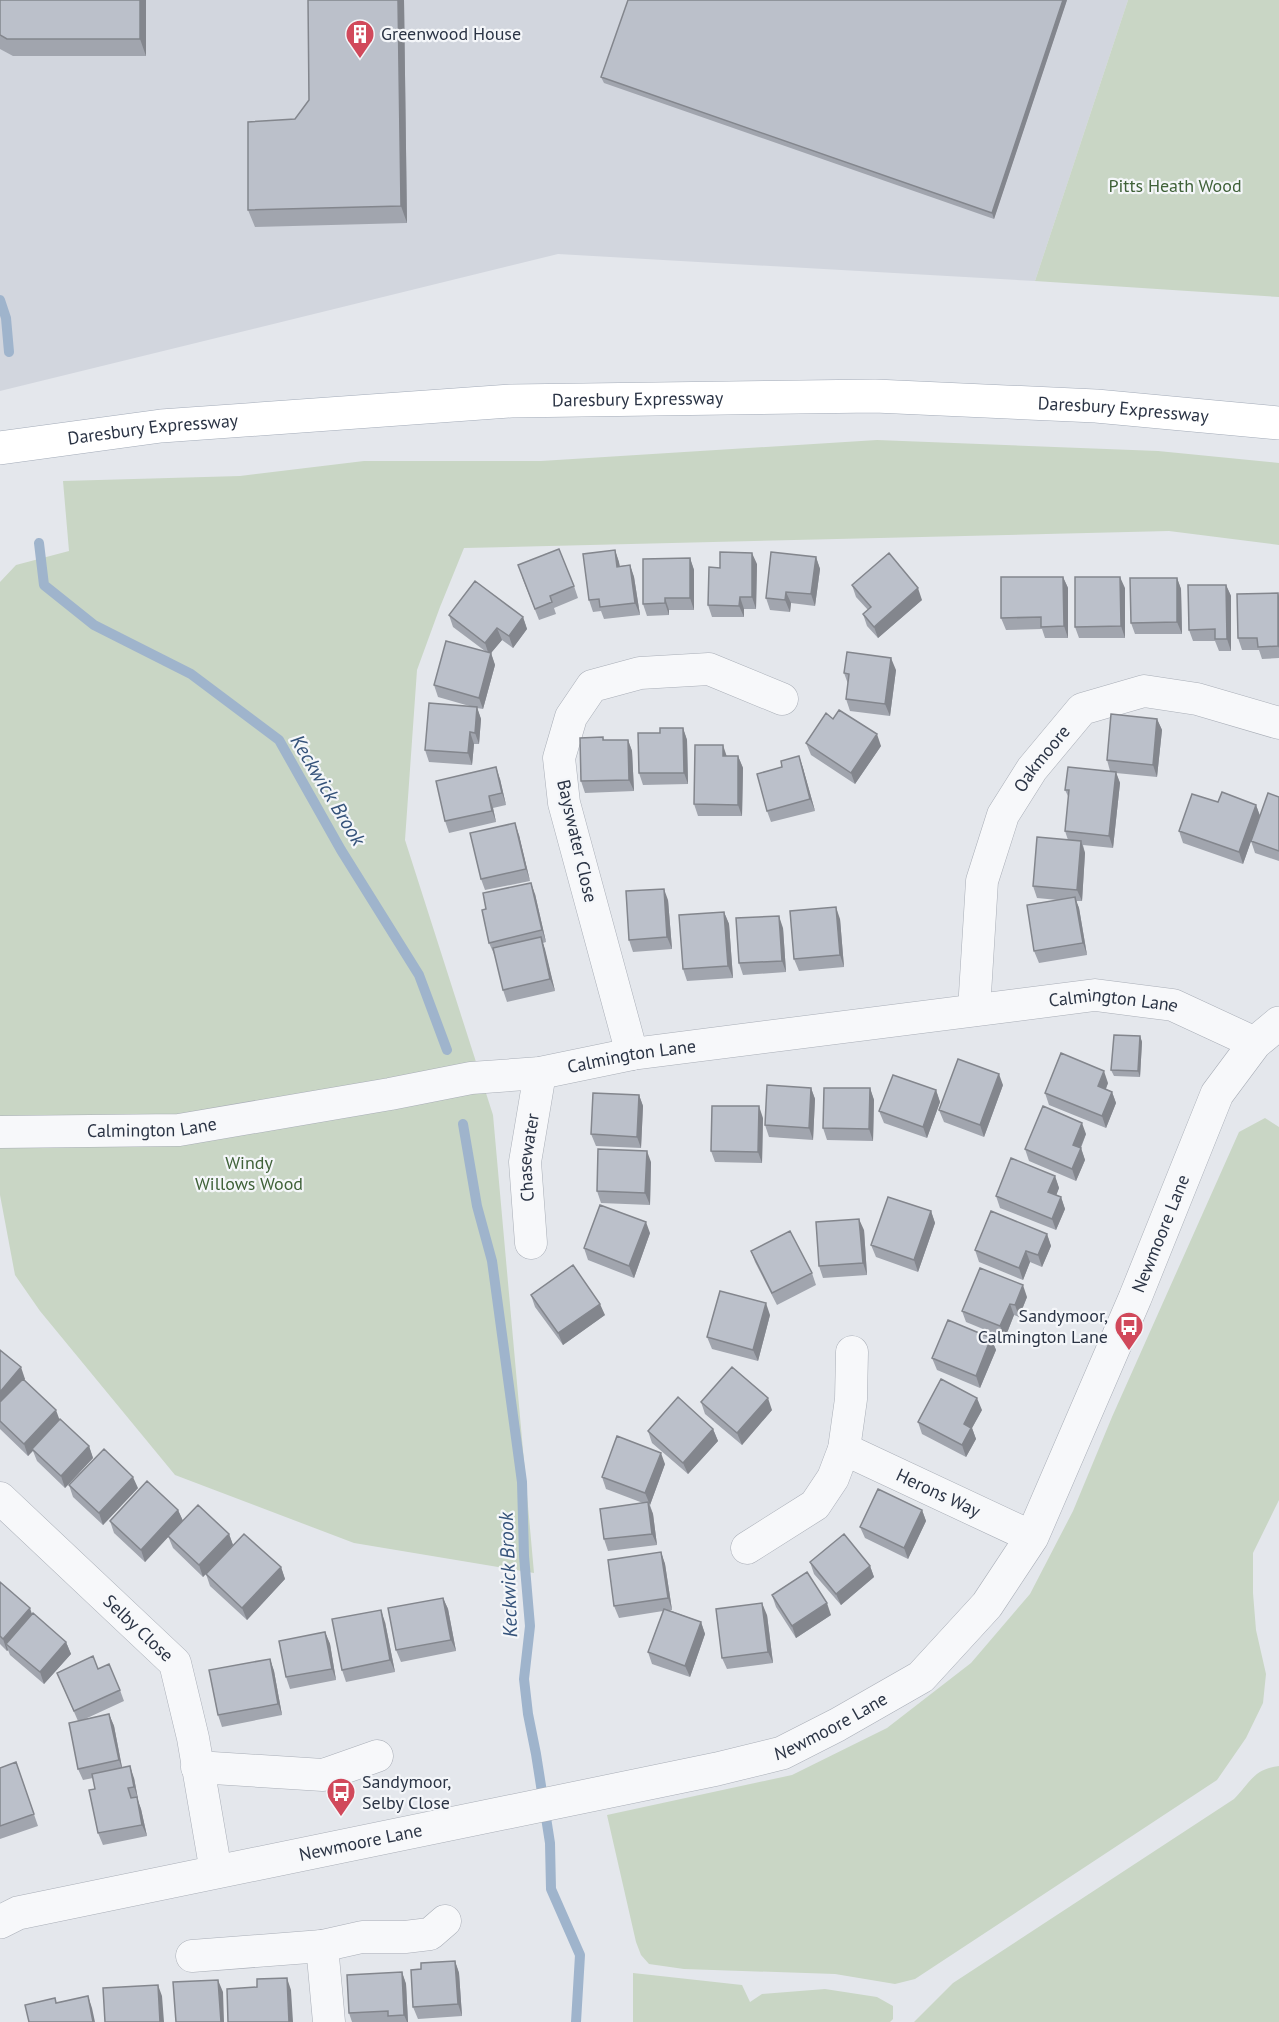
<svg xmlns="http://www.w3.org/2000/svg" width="1279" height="2022" font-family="'PT Sans',sans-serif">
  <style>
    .built { fill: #d2d6de }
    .green { fill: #c9d6c5 }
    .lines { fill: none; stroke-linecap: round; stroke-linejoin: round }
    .stream { stroke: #9fb4cc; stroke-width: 10 }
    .minor-casing { stroke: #a9aeb7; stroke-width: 33 }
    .tertiary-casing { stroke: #a9aeb7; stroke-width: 34 }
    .primary-casing { stroke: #a3abb8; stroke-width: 34 }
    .minor { stroke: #f7f8fa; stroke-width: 32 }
    .tertiary { stroke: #f7f8fa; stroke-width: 33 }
    .primary { stroke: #fff; stroke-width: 33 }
    .wall { fill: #a1a5ae }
    .shaded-wall { fill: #83868d }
    .building { fill: #bbc0ca; stroke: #83868d; stroke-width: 1.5 }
    .labels { text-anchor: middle; stroke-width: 4.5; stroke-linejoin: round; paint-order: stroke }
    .poi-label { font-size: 18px; fill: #2b3445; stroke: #f4f6f9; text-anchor: start }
    .park-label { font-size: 18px; fill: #3f6138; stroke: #f4f6f9 }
    .street-label { font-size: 18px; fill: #2b3445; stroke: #f4f6f9 }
    .water-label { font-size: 20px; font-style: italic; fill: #34527a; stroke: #f4f6f9 }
  </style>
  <rect width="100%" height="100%" fill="#e4e7ec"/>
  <path class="built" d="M0 0H1128L1035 281 558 254 0 391Z"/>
  <path class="green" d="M1128 0H1279V297L1035 281Z
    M877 440 1158 451 1279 463V545L1169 531 464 548 440 607 417 670 405 840 493 1115 534 1573 354 1543 175 1475 40 1311 15 1275 0 1195V582L16 565 69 551 63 481 240 476 364 461H541Z
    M1265 1118 1279 1127V1500L1253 1553V1593L1256 1630 1266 1674 1263 1703 1246 1738 1217 1780 915 1979 895 1984 835 1974 684 1969 649 1964 641 1955 636 1942 607 1815 792 1775 887 1728 971 1663 1030 1594 1073 1511 1112 1417 1239 1132Z
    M1279 1766V2022H914L953 1983 1234 1799C1251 1782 1253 1769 1279 1766Z
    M633 1973 742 1985 750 2002 762 1994 825 1989 877 1997 893 2006V2019L890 2022H633Z"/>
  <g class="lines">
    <path class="stream" d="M0 300 6 318 9 352
      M39 543 44 585 94 625 191 674 279 740 341 850 419 975 447 1050
      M463 1124 477 1206 492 1261 522 1482 524 1556 530 1626 524 1679 528 1714 536 1754 550 1843 551 1889 580 1955 576 2022"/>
    <g class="minor-casing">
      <g id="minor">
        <path id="s1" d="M974 1010 982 881 1003 815 1032 769 1082 709 1144 691 1197 699 1279 723"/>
        <path d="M632 1054 564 803 559 758 571 717 592 686 640 673 709 669 782 699"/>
        <path id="s2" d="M0 1132 179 1130 390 1094 471 1078 540 1073 632 1054 1095 995 1173 1005 1255 1043"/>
        <path id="s3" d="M531 1243 525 1162 540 1073"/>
        <path id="s4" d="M844 1449 1032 1537"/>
        <path id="s5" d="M0 1498 175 1663 193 1738 216 1872"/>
        <path d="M747 1548 815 1505 833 1478 844 1449 851 1399 852 1352"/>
        <path d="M197 1767 323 1775 377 1756"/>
        <path d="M322 1946 329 2022"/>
        <path d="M192 1956 322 1946 362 1937H405L430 1934 445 1921"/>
      </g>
    </g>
    <g class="tertiary-casing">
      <g id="tertiary">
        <path id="s6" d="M0 1922 18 1913 717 1769 782 1753 837 1725 921 1677 987 1605 1032 1537 1135 1298 1217 1094 1255 1043 1279 1023"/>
      </g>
    </g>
    <g class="primary-casing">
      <g id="primary">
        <path id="s7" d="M0 448 161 426 511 401 875 396 1096 406 1279 423"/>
      </g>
    </g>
    <use href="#minor" class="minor"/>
    <use href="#tertiary" class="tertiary"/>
    <use href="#primary" class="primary"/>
  </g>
  <path class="wall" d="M0 0H146V56H13L0 49Z
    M308 0H404L407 223 255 227 248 210 295 119 309 100Z
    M1067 0 994 219 604 83 601 77Z
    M615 550 620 566 630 565 634 577 640 615 604 619 601 611 593 612 589 600Z
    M816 557 820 569 815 606 791 603 790 612 770 610 766 598Z
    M690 558 694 570V610H669V615L647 616 643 604Z
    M757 564 756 609H744V617H712L708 605 720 568Z
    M522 577 574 586 578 598 554 608 556 614 539 620Z
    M1063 577 1068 588V638H1045L1042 629 1006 630 1001 618Z
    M1177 578 1181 589 1182 634H1135L1131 623Z
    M852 585 922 600 878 638 867 626 863 614 868 610 856 597Z
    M1226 585 1231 596V651H1219L1215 641H1193L1189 630Z
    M1125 588V638H1079L1075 627Z
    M1278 593 1279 597V658L1262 659 1259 650H1242L1238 638Z
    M449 615 523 617 527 629 513 648 502 640 491 653 495 665 483 709 477 708 481 719 479 744H474L472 765 429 762 425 750 473 707 438 697 434 685 485 651 453 627Z
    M896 670 890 716 850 711 846 699 848 684 844 673Z
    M833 719 881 746 855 784 811 755 806 743Z
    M1157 719 1162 730 1157 777 1116 773 1120 783 1113 848 1083 845 1085 853 1082 901H1076L1079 908 1087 955 1039 963 1034 951 1058 900 1037 898 1033 886 1068 840 1065 831 1069 798 1065 790 1110 771 1107 760Z
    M683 728 687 740 688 784 643 785 639 773Z
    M603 737 604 740H628L632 751 634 791 585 793 581 781Z
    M727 756H738L743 768 742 816H698L694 804Z
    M799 756 803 768 815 811 771 822 767 811 782 767Z
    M500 779 506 805 493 808 496 822 449 833 445 821Z
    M1279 797V861L1255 853 1251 841 1243 864 1183 843 1179 831 1218 802 1256 805 1260 816Z
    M519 835 530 881 485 890 481 879Z
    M535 894 546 942 543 943 555 991 507 1002 503 990 495 954H494L489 943 486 909Z
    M668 900 672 949 633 952 629 940Z
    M724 912 729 924 733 978 687 981 683 969Z
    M840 919 844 967 799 971 794 959Z
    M783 928 786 972 743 975 739 963Z
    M1140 1036 1142 1042 1140 1077 1114 1076 1111 1070Z
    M1108 1083 1106 1089 1112 1092 1116 1103 1106 1128 1049 1105 1045 1093Z
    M1003 1085 984 1137 944 1122 939 1110Z
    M811 1088 815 1099 813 1140 769 1137 765 1125Z
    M870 1088 874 1100 873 1141 827 1140 823 1128Z
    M936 1090 940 1102 927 1138 884 1123 879 1111Z
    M639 1095 643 1106 641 1148 596 1146 591 1134Z
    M763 1118 762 1163 715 1162 711 1151Z
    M1086 1134 1081 1148 1085 1160 1076 1181 1029 1161 1025 1149Z
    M651 1162 650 1205 601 1203 597 1191Z
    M1055 1176 1059 1188 1056 1195 1061 1197 1065 1209 1056 1230 1000 1208 996 1196Z
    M931 1211 935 1223 918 1272 876 1257 871 1245Z
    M864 1230 867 1275 823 1278 819 1266Z
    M650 1233 634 1278 588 1260 584 1248Z
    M1047 1234 1051 1246 1042 1267 1030 1262 1023 1280 979 1262 975 1250Z
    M751 1251 812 1273 816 1285 777 1305 755 1262Z
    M531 1295 605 1315 563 1345 535 1307Z
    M1027 1297 1019 1317 1014 1315 1005 1338 966 1322 962 1311Z
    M770 1315 758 1361 712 1349 707 1337Z
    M991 1338 996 1350 980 1388 937 1370 932 1358Z
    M0 1350 25 1379 24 1380 59 1420 89 1446 93 1458 65 1488 37 1461 33 1451 28 1456 0 1429Z
    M701 1402 772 1410 742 1445 705 1414Z
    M982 1410 972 1428 976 1439 966 1457 922 1434 918 1422Z
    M713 1429 718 1441 688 1474 652 1443 648 1431Z
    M665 1464 650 1505 653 1514 657 1545 608 1551 604 1539 643 1503 606 1489 602 1477Z
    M69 1485 138 1488 103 1525 73 1497Z
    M178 1510 183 1521 145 1562 114 1533 110 1521Z
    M922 1510 926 1521 908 1559 865 1538 860 1527Z
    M229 1534 233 1545 203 1577 173 1548 168 1536Z
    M661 1552 665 1564 672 1610H669L701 1622 705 1634 690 1677 652 1664 648 1652 663 1611 619 1618 614 1606Z
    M810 1562 870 1566 874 1577 841 1605 814 1574Z
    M281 1567 285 1579 247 1620 210 1586 206 1574Z
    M0 1582 32 1614 66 1642 71 1654 44 1684 10 1655 8 1650 7 1651 0 1644Z
    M772 1595 831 1615 796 1638 776 1607Z
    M443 1598 448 1609 456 1651 401 1662 396 1650Z
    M767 1615 773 1663 727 1669 722 1658Z
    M385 1622 395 1672 346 1682 342 1670Z
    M325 1632 330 1644 336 1680 290 1689 286 1677Z
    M270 1659 274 1671 282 1715 222 1727 218 1715Z
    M57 1673 120 1690 124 1701 85 1719 109 1714 114 1726 122 1768 134 1778 138 1799H137L141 1809 147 1836 103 1845 98 1833 95 1789 93 1778 83 1780 78 1769V1721Z
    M16 1762 38 1826 0 1839V1768Z
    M455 1961 459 1973 462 2016 418 2019 413 2007 421 1969Z
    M402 1972 406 1984 408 2022H352L349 2013Z"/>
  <path class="shaded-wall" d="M140 0H146V56L140 39Z
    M398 0H404L407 223 401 206Z
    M1063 0H1067L994 219 992 213Z
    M615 550 619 562 621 578 617 567Z
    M752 553 757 564 756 609 752 597Z
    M816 557 820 569 815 606 811 594Z
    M690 558 694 570V610L690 598Z
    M630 565 634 577 640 615 635 603Z
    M1063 577 1068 588V638L1064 626Z
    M1120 577 1125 588V638L1121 626Z
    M1177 578 1181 589 1182 634 1177 622Z
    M1226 585 1231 596V651L1227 639Z
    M918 588 922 600 878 638 874 627Z
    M786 592 791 603 790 612 785 600Z
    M1278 593 1279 597V648L1278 646Z
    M740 597 744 609V617L739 606Z
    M665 598 669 610V615L665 603Z
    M523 617 527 629 513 648 509 636Z
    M497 628 502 640 491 653 495 665 483 709 479 698 489 655 485 643Z
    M891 658 896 670 890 716 885 704Z
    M477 707 481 719 479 744 475 733Z
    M1157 719 1162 730 1157 777 1153 765Z
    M683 728 687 740 688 784 684 773Z
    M470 732 474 744 472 765 468 753Z
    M877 734 881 746 855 784 851 773Z
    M628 740 632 751 634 791 629 780Z
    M723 745 727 757 723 756Z
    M738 756 743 768 742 816 738 805Z
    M799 756 803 768 815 811 810 799Z
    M496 767 500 779 506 805 502 793Z
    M1116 772 1120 783 1113 848 1109 836Z
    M489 796 493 808 496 822 492 811Z
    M1256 805 1260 816 1243 864 1239 852Z
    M515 823 519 835 530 881 526 869Z
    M1081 841 1085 853 1082 901 1077 890Z
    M531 883 535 894 546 942 542 930Z
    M664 889 668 900 672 949 667 937Z
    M1075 897 1079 908 1087 955 1083 943Z
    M836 907 840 919 844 967 840 955Z
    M724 912 729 924 733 978 728 966Z
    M779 916 783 928 786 972 782 961Z
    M541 937 545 949 555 991 550 979Z
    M1140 1036 1142 1042 1140 1077 1138 1071Z
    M1104 1071 1108 1083 1102 1098 1098 1086Z
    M999 1074 1003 1085 984 1137 980 1125Z
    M811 1088 815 1099 813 1140 809 1128Z
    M870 1088 874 1100 873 1141 869 1129Z
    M936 1090 940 1102 927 1138 923 1127Z
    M1112 1092 1116 1103 1106 1128 1102 1116Z
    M639 1095 643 1106 641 1148 637 1137Z
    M759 1106 763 1118 762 1163 758 1152Z
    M1082 1123 1086 1134 1077 1156 1073 1145Z
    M1081 1148 1085 1160 1076 1181 1072 1169Z
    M647 1151 651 1162 650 1205 645 1193Z
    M1055 1176 1059 1188 1053 1204 1048 1192Z
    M1061 1197 1065 1209 1056 1230 1052 1219Z
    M931 1211 935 1223 918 1272 914 1260Z
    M859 1219 864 1230 867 1275 863 1263Z
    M646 1222 650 1233 634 1278 629 1266Z
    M1047 1234 1051 1246 1042 1267 1038 1255Z
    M1026 1251 1030 1262 1023 1280 1019 1268Z
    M1023 1285 1027 1297 1019 1317 1015 1305Z
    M766 1303 770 1315 758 1361 753 1350Z
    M600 1304 605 1315 563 1345 558 1333Z
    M1010 1304 1014 1315 1005 1338 1000 1326Z
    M991 1338 996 1350 980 1388 976 1376Z
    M21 1367 25 1379 0 1409V1392Z
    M768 1398 772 1410 742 1445 737 1433Z
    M977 1398 982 1410 972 1428 976 1439 966 1457 962 1445 964 1424Z
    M56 1410 60 1421 28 1456 24 1444Z
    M713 1429 718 1441 688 1474 683 1463Z
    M89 1446 93 1458 65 1488 61 1476Z
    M661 1453 665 1464 650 1505 645 1493Z
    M133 1477 138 1488 103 1525 99 1513Z
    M648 1502 653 1514 657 1545 652 1534Z
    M178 1510 183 1521 145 1562 141 1550Z
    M922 1510 926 1521 908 1559 904 1548Z
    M229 1534 233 1545 203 1577 199 1565Z
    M661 1552 665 1564 672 1610 668 1598Z
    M870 1566 874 1577 841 1605 836 1594Z
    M281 1567 285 1579 247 1620 242 1608Z
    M443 1598 448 1609 456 1651 451 1640Z
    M762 1603 767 1615 773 1663 768 1652Z
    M827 1603 831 1615 796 1638 792 1626Z
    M30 1608 34 1620 6 1644 8 1650 7 1651 3 1639Z
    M381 1610 385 1622 395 1672 390 1660Z
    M701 1622 705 1634 690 1677 685 1666Z
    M325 1632 330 1644 336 1680 332 1669Z
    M66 1642 71 1654 44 1684 40 1672Z
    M270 1659 274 1671 282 1715 278 1704Z
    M109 1714 114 1726 123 1772 119 1760Z
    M130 1766 134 1778 138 1799 134 1787Z
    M137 1797 141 1809 147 1836 142 1825Z
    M455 1961 459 1973 462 2016 458 2004Z
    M402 1972 406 1984 408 2022H407L404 2015Z
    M287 1978 291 1990 293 2022H289Z
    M218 1980 223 1992 224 2022H221Z
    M158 1985 162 1996 164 2022H160Z
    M88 1996 92 2008 95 2022H93Z"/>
  <path class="building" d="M0 0H140V39H7L0 35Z
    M308 0H398L401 206 248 210V122L295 119 309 100Z
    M628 0H1063L992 213 601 77Z
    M559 549 574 586 550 596 552 602 535 609 518 565Z
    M615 550 617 567 630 565 635 603 600 607 599 599 589 600 583 554Z
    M720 552 752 553V597H740L739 606 708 605 709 567 720 568Z
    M771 552 816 557 811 594 786 592 785 600 766 598Z
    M889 553 918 588 874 627 863 614 871 607 852 585Z
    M690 558V598H665V603L643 604V559Z
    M1001 577H1063L1064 626 1041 627V617L1001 618Z
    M1075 577H1120L1121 626 1075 627Z
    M1130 578H1177V622L1131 623Z
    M475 581 523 617 509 636 497 628 485 643 449 615Z
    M1188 585H1226L1227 639H1215V629L1189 630Z
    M1278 593V646L1258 647 1257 638H1238L1237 594Z
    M446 641 491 653 479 698 434 685Z
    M847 652 891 658 885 704 846 699 849 674 844 673Z
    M429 703 477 707 475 733 470 732 468 753 425 750Z
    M839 710 877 734 851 773 806 743 826 713 833 719Z
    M1111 714 1157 719 1153 765 1107 760Z
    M660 728H683L684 773H639L638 733H660Z
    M603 737V740H628L629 780 581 781 580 738Z
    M695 745H723V756H738V805L694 804Z
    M799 756 810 799 767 811 757 774 782 767 781 761Z
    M496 767 502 793 489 796 492 811 445 821 436 781Z
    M1068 767 1116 772 1109 836 1065 831 1069 790H1065Z
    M1222 792 1256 805 1239 852 1179 831 1192 794 1218 802Z
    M1268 793 1279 797V851L1251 841Z
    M515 823 526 869 481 879 470 833Z
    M1037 837 1081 841 1077 890 1033 886Z
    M531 883 542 930 489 943 482 910 486 909 483 893Z
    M664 889 667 937 629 940 626 891Z
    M1075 897 1083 943 1034 951 1027 905Z
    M836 907 840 955 794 959 790 911Z
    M724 912 728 966 683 969 679 915Z
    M779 916 782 961 739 963 736 918Z
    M541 937 550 979 503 990 493 948Z
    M1114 1035 1140 1036 1138 1071 1111 1070Z
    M1061 1053 1104 1071 1098 1086 1112 1092 1102 1116 1045 1093Z
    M958 1059 999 1074 980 1125 939 1110Z
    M893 1075 936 1090 923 1127 879 1111Z
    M767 1085 811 1088 809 1128 765 1125Z
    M824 1088H870L869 1129 823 1128Z
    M593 1093 639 1095 637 1137 591 1134Z
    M712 1106H759L758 1152 711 1151Z
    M1043 1106 1082 1123 1073 1145 1081 1148 1072 1169 1025 1149Z
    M598 1149 647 1151 645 1193 597 1191Z
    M1011 1158 1055 1176 1048 1192 1061 1197 1052 1219 996 1196Z
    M888 1197 931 1211 914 1260 871 1245Z
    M600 1205 646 1222 629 1266 584 1248Z
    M991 1211 1047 1234 1038 1255 1026 1251 1019 1268 975 1250Z
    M859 1219 863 1263 819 1266 816 1222Z
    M790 1231 812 1273 772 1293 751 1251Z
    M573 1265 600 1304 558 1333 531 1295Z
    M980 1268 1023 1285 1015 1305 1010 1304 1000 1326 962 1311Z
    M720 1291 766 1303 753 1350 707 1337Z
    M948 1320 991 1338 976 1376 932 1358Z
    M0 1350 21 1367 0 1392Z
    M732 1367 768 1398 737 1433 701 1402Z
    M23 1379 56 1410 24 1444 0 1421V1402Z
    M941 1379 977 1398 964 1424 971 1428 962 1445 918 1422Z
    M678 1397 713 1429 683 1463 648 1431Z
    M60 1419 89 1446 61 1476 32 1449Z
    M617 1436 661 1453 645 1493 602 1477Z
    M104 1449 133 1477 99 1513 69 1485Z
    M147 1481 178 1510 141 1550 110 1521Z
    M878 1489 922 1510 904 1548 860 1527Z
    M648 1502 652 1534 604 1539 600 1509Z
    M198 1505 229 1534 199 1565 168 1536Z
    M244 1534 281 1567 242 1608 206 1574Z
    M844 1534 870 1566 836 1594 810 1562Z
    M661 1552 668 1598 614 1606 608 1560Z
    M807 1572 827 1603 792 1626 772 1595Z
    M0 1582 30 1608 3 1639 0 1636Z
    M443 1598 451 1640 396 1650 388 1608Z
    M762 1603 768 1652 722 1658 716 1609Z
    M664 1609 701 1622 685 1666 648 1652Z
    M381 1610 390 1660 342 1670 332 1619Z
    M33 1613 66 1642 40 1672 6 1644Z
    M325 1632 332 1669 286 1677 279 1641Z
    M93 1656 98 1669 109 1664 120 1690 74 1711 57 1673Z
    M270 1659 278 1704 218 1715 209 1670Z
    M109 1714 119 1760 78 1769 69 1723Z
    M16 1762 34 1814 0 1826V1768Z
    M130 1766 134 1787 128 1788 131 1798 137 1797 142 1825 98 1833 89 1790 95 1789 92 1774Z
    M455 1961 458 2004 413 2007 411 1970 421 1969V1963Z
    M402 1972 404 2015 388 2016V2011L349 2013 347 1975Z
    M287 1978 289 2022H228L227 1989 257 1987V1979Z
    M218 1980 221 2022H176L173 1982Z
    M158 1985 160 2022H105L103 1988Z
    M88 1996 93 2022H29L25 2005 55 1998 56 2003Z"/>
  <defs>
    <g id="building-pin" transform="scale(1.5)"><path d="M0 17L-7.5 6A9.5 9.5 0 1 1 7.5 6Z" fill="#d1495b" stroke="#f4f6f9"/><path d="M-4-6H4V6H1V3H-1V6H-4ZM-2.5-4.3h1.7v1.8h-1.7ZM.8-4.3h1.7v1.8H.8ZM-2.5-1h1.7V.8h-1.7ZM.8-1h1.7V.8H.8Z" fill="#fff"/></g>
    <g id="bus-pin" transform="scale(1.5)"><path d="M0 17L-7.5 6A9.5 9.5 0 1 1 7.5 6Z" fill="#d1495b" stroke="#f4f6f9"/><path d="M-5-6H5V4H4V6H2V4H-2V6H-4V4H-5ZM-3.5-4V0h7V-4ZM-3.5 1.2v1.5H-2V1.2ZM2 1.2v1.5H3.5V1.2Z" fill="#fff"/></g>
  </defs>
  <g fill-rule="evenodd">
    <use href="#building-pin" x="360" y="34"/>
    <use href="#bus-pin" x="1129" y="1326"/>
    <use href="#bus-pin" x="341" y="1792"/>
  </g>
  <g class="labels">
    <g class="poi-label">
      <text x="381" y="40">Greenwood House</text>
      <text x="1108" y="1322" text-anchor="end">Sandymoor,<tspan x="1108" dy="21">Calmington Lane</tspan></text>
      <text x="362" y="1788">Sandymoor,<tspan x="362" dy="21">Selby Close</tspan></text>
    </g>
    <g class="park-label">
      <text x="1175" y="192">Pitts Heath Wood</text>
      <text x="249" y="1169">Windy<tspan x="249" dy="21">Willows Wood</tspan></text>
    </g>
    <g class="street-label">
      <text dy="6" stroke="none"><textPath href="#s7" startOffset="640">Daresbury Expressway</textPath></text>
      <text dy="6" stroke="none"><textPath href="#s7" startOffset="1126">Daresbury Expressway</textPath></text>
      <text dy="6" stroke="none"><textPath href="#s7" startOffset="154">Daresbury Expressway</textPath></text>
      <text dy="6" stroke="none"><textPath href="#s1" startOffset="267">Oakmoore</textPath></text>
      <text transform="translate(577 841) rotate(77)" y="6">Bayswater Close</text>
      <text dy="6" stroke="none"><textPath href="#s2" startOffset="1124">Calmington Lane</textPath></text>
      <text dy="6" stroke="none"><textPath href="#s2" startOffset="638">Calmington Lane</textPath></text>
      <text dy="6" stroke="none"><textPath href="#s2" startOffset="152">Calmington Lane</textPath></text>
      <text dy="6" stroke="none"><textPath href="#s3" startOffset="86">Chasewater</textPath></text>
      <text dy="6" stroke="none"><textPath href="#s6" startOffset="1468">Newmoore Lane</textPath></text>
      <text dy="6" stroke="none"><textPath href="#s4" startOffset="104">Herons Way</textPath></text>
      <text dy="6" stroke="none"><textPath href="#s5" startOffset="190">Selby Close</textPath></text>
      <text dy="6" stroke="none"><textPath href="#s6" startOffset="856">Newmoore Lane</textPath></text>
      <text dy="6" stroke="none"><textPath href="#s6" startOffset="370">Newmoore Lane</textPath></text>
    </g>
    <g class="water-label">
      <text transform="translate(328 790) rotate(59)" y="7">Keckwick Brook</text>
      <text transform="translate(508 1575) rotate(-92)" y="7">Keckwick Brook</text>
    </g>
  </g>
</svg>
